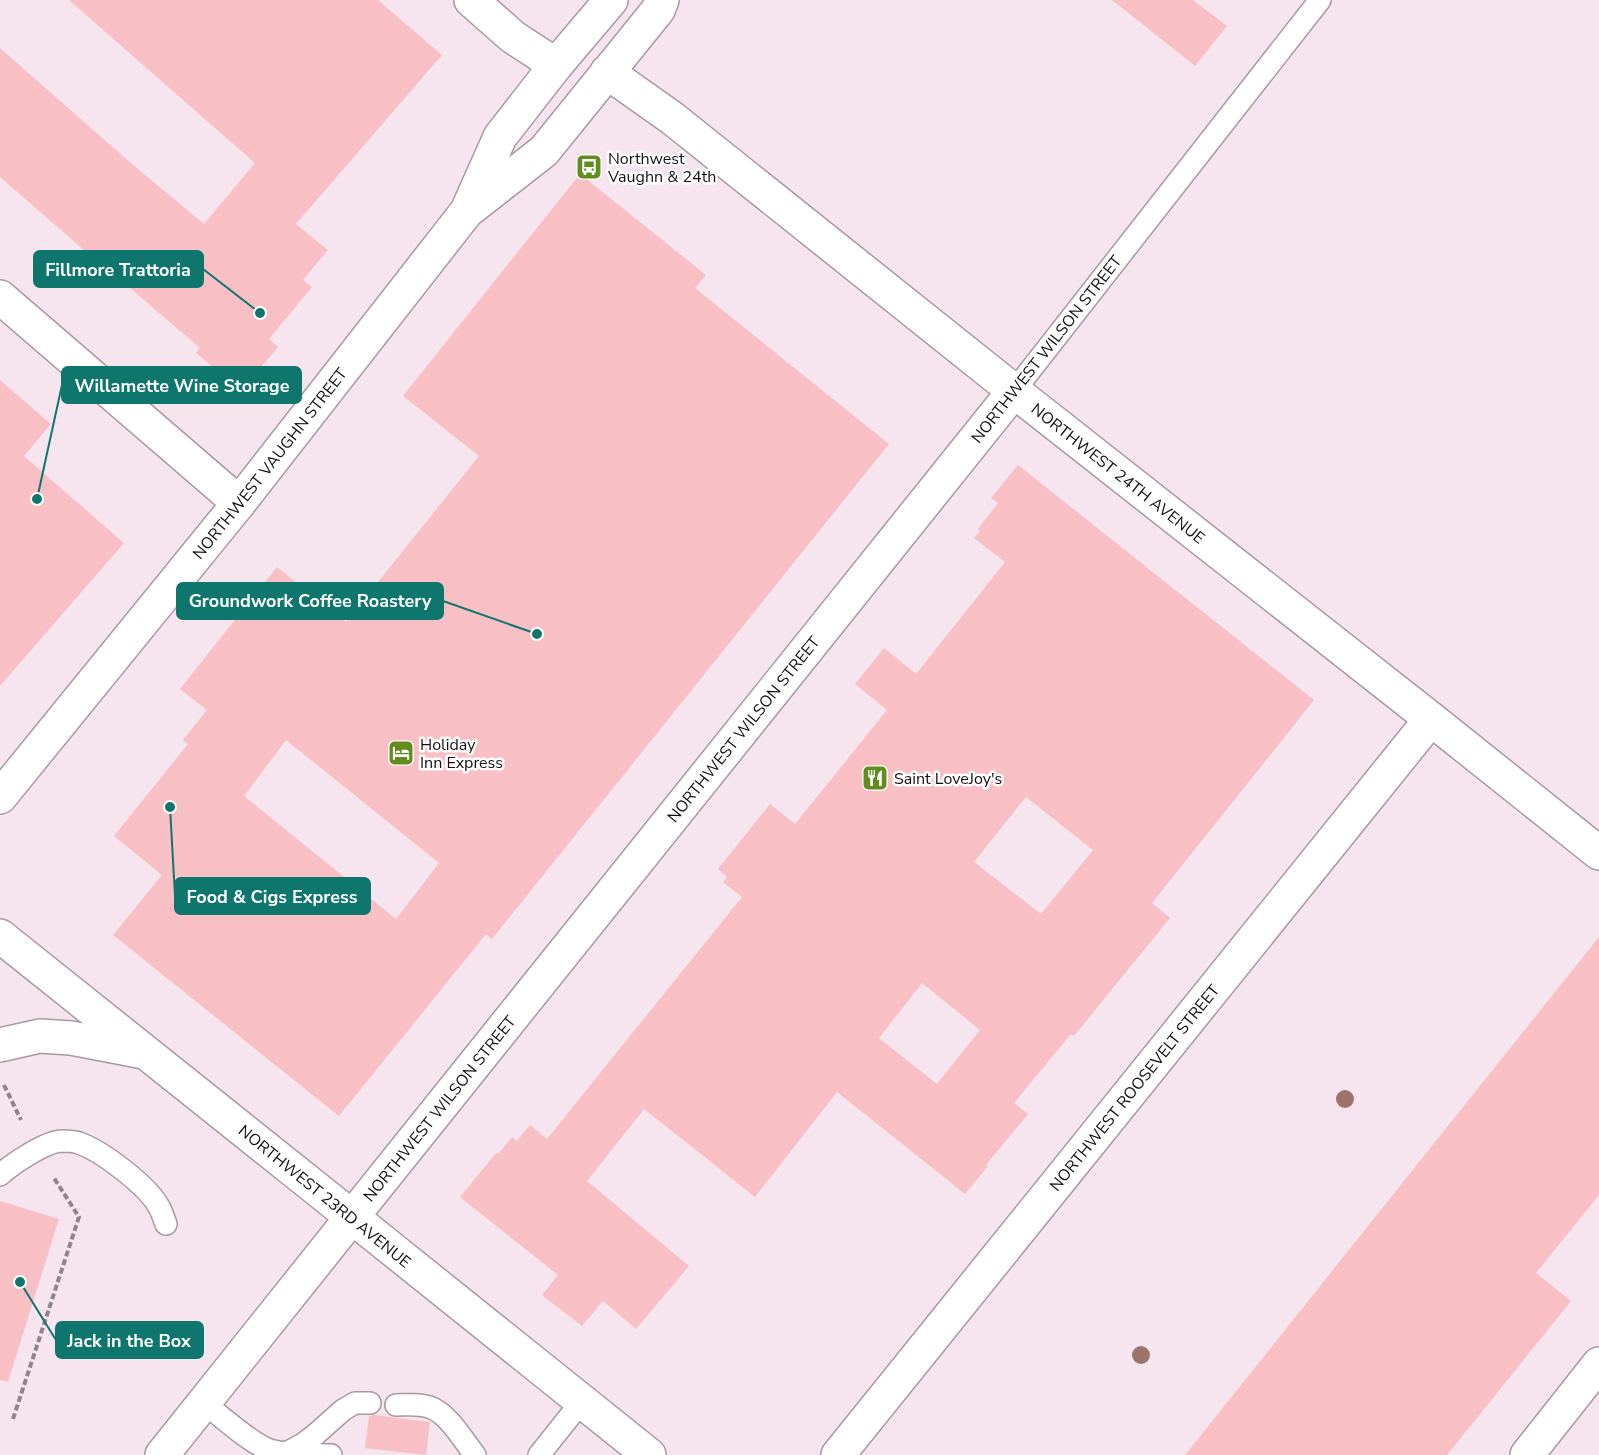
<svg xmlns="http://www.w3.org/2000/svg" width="1599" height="1455" font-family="'Nunito Sans',sans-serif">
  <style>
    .building { fill: #f8bfc5; fill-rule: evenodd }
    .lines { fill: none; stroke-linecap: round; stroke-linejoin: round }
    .lane-casing { stroke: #a998a2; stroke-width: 24 }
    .street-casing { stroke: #a998a2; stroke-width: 36 }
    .secondary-casing { stroke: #a998a2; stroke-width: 36 }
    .highway-casing { stroke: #a998a2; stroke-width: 36 }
    .path { stroke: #90848c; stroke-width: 4; stroke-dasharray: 6 3; stroke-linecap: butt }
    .lane { stroke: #fff; stroke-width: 21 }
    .street { stroke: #fff; stroke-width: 33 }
    .secondary { stroke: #fff; stroke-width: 33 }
    .highway { stroke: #fff; stroke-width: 33 }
    .tree { fill: #9d746c }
    .labels { text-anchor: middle; stroke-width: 5; stroke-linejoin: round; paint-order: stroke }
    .poi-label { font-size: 16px; fill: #140e12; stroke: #fff; text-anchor: start }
    .street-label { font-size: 16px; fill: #140e12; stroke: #fff }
    .leader { fill: none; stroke: #0f766e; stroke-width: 2 }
    .callout-dot { fill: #0f766e; stroke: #fff; stroke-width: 2 }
    .callout { fill: #0f766e; stroke: #0f766e; stroke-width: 2 }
    .callout-label { font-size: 18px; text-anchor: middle; font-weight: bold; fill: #fff }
  </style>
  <rect width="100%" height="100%" fill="#f6e4ef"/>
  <path class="building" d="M69 0H378L442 55 296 224 328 250 303 280 312 287 269 339 278 347 241 391 196 353 200 348 101 263 100 264 0 177V48L132 164 204 224 255 163Z
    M1112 0H1193L1227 26 1195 66Z
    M580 174 706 275 695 288 889 444 492 939 486 934 339 1116 113 935 162 875 114 836 188 744 183 740 207 710 180 689 277 567 346 622 479 456 403 396ZM286 740 439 863 396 919 244 796Z
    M0 380 51 424 24 456 124 543 0 686Z
    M1018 465 1314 700 1152 903 1170 918 1074 1036 1071 1034 1014 1103 1028 1114 986 1165 988 1166 965 1194 837 1092 755 1197 644 1109 587 1181 689 1266 636 1329 603 1301 582 1326 542 1295 558 1275 460 1197 496 1153 498 1154 512 1137 517 1141 530 1125 547 1139 742 897 723 882 727 877 718 869 770 804 795 824 887 710 855 684 884 648 916 674 1005 562 974 538 980 531 978 529 998 503 991 498ZM1026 797 1093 850 1041 914 974 862ZM922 983 980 1030 937 1084 879 1038Z
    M1599 937V1195L1536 1273 1571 1301 1447 1455H1185Z
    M0 1201 59 1219 8 1382 0 1380Z
    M374 1415 430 1422 426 1455 365 1448 369 1416Z"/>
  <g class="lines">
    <g class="lane-casing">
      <path id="lane" d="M1014 391 1320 0
        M0 1175C12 1164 45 1142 61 1141 66 1141 74 1141 79 1143 102 1151 148 1186 159 1207 162 1212 164 1219 166 1224
        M204 1403C221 1416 251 1444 270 1450 288 1455 312 1454 331 1455
        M396 1405C408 1405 422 1403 434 1409 451 1418 463 1440 475 1455
        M286 1453 303 1444 316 1434 343 1410 355 1403H370
        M539 1455 582 1401"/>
    </g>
    <g class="street-casing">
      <g id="street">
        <path d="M471 0 513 37 556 65"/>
        <path d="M0 297 239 503"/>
        <path id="s1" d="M649 1455 352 1217 1014 391"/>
        <path id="s2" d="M838 1455 1431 719"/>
        <path d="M1527 1455 1599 1364"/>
      </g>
    </g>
    <g class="secondary-casing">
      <g id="secondary">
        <path id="s3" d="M607 72 672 118 1014 391 1431 719 1599 853"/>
        <path d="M471 208 544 151 658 10 662 0"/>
        <path id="s4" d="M0 797 239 503 467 211 500 137 556 65 611 0"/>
        <path d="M0 936 352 1217 162 1455"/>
      </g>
    </g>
    <g class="highway-casing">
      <path id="highway" d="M0 1045 40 1036 71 1038 144 1052"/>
    </g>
    <path class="path" d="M4 1085 21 1120
      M13 1419 79 1217 54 1178"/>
    <use href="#lane" class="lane"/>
    <use href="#street" class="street"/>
    <use href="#secondary" class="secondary"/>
    <use href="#highway" class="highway"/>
  </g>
  <g class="tree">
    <circle cx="1345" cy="1099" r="9"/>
    <circle cx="1141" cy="1355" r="9"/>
  </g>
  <defs>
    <g id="bus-square" transform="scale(1.35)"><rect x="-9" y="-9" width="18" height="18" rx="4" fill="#628d1e" stroke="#fff"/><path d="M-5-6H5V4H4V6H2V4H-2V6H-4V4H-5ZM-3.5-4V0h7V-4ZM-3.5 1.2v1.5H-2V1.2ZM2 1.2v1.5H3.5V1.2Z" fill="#fff"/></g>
    <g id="hotel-square" transform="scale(1.35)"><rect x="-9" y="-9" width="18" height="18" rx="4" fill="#628d1e" stroke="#fff"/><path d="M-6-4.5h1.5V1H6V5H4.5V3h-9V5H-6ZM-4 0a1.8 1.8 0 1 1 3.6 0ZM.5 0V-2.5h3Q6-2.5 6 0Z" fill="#fff"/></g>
    <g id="restaurant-square" transform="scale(1.35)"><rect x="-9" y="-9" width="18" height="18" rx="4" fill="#628d1e" stroke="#fff"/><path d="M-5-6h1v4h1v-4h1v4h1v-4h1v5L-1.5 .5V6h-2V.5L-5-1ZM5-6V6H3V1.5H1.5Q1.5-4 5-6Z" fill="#fff"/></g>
  </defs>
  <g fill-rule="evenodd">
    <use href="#bus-square" x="589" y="167"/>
    <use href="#hotel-square" x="401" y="753"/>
    <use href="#restaurant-square" x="875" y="778"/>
  </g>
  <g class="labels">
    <g class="poi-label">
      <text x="608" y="164">Northwest<tspan x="608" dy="18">Vaughn &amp; 24th</tspan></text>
      <text x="420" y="750">Holiday<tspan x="420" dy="18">Inn Express</tspan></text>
      <text x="894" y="784">Saint LoveJoy's</text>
    </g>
    <g class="street-label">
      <text transform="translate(1046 349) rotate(-52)" y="6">NORTHWEST WILSON STREET</text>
      <text dy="6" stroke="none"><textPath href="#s4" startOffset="429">NORTHWEST VAUGHN STREET</textPath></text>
      <text dy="6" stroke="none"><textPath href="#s3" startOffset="650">NORTHWEST 24TH AVENUE</textPath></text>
      <text dy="6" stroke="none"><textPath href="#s1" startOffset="1006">NORTHWEST WILSON STREET</textPath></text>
      <text dy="6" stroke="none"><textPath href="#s2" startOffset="472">NORTHWEST ROOSEVELT STREET</textPath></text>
      <text dy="6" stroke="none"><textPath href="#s1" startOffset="520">NORTHWEST WILSON STREET</textPath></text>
      <text transform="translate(325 1196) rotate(39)" y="6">NORTHWEST 23RD AVENUE</text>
    </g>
  </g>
  <path class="leader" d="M260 313L203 269M37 499L62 385M537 634L443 601M170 807L175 896M20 1282L56 1340"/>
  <g class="callout-dot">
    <circle cx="260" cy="313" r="6"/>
    <circle cx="37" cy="499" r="6"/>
    <circle cx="537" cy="634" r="6"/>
    <circle cx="170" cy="807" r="6"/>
    <circle cx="20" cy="1282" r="6"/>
  </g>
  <g class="callout">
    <rect x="34" y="251" width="169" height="36" rx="6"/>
    <rect x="62" y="367" width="239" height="36" rx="6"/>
    <rect x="177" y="583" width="266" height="36" rx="6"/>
    <rect x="175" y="878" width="195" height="36" rx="6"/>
    <rect x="56" y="1322" width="147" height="36" rx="6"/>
  </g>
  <g class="callout-label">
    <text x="118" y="276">Fillmore Trattoria</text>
    <text x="182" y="392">Willamette Wine Storage</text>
    <text x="310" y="607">Groundwork Coffee Roastery</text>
    <text x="272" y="903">Food &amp; Cigs Express</text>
    <text x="129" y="1347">Jack in the Box</text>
  </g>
</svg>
